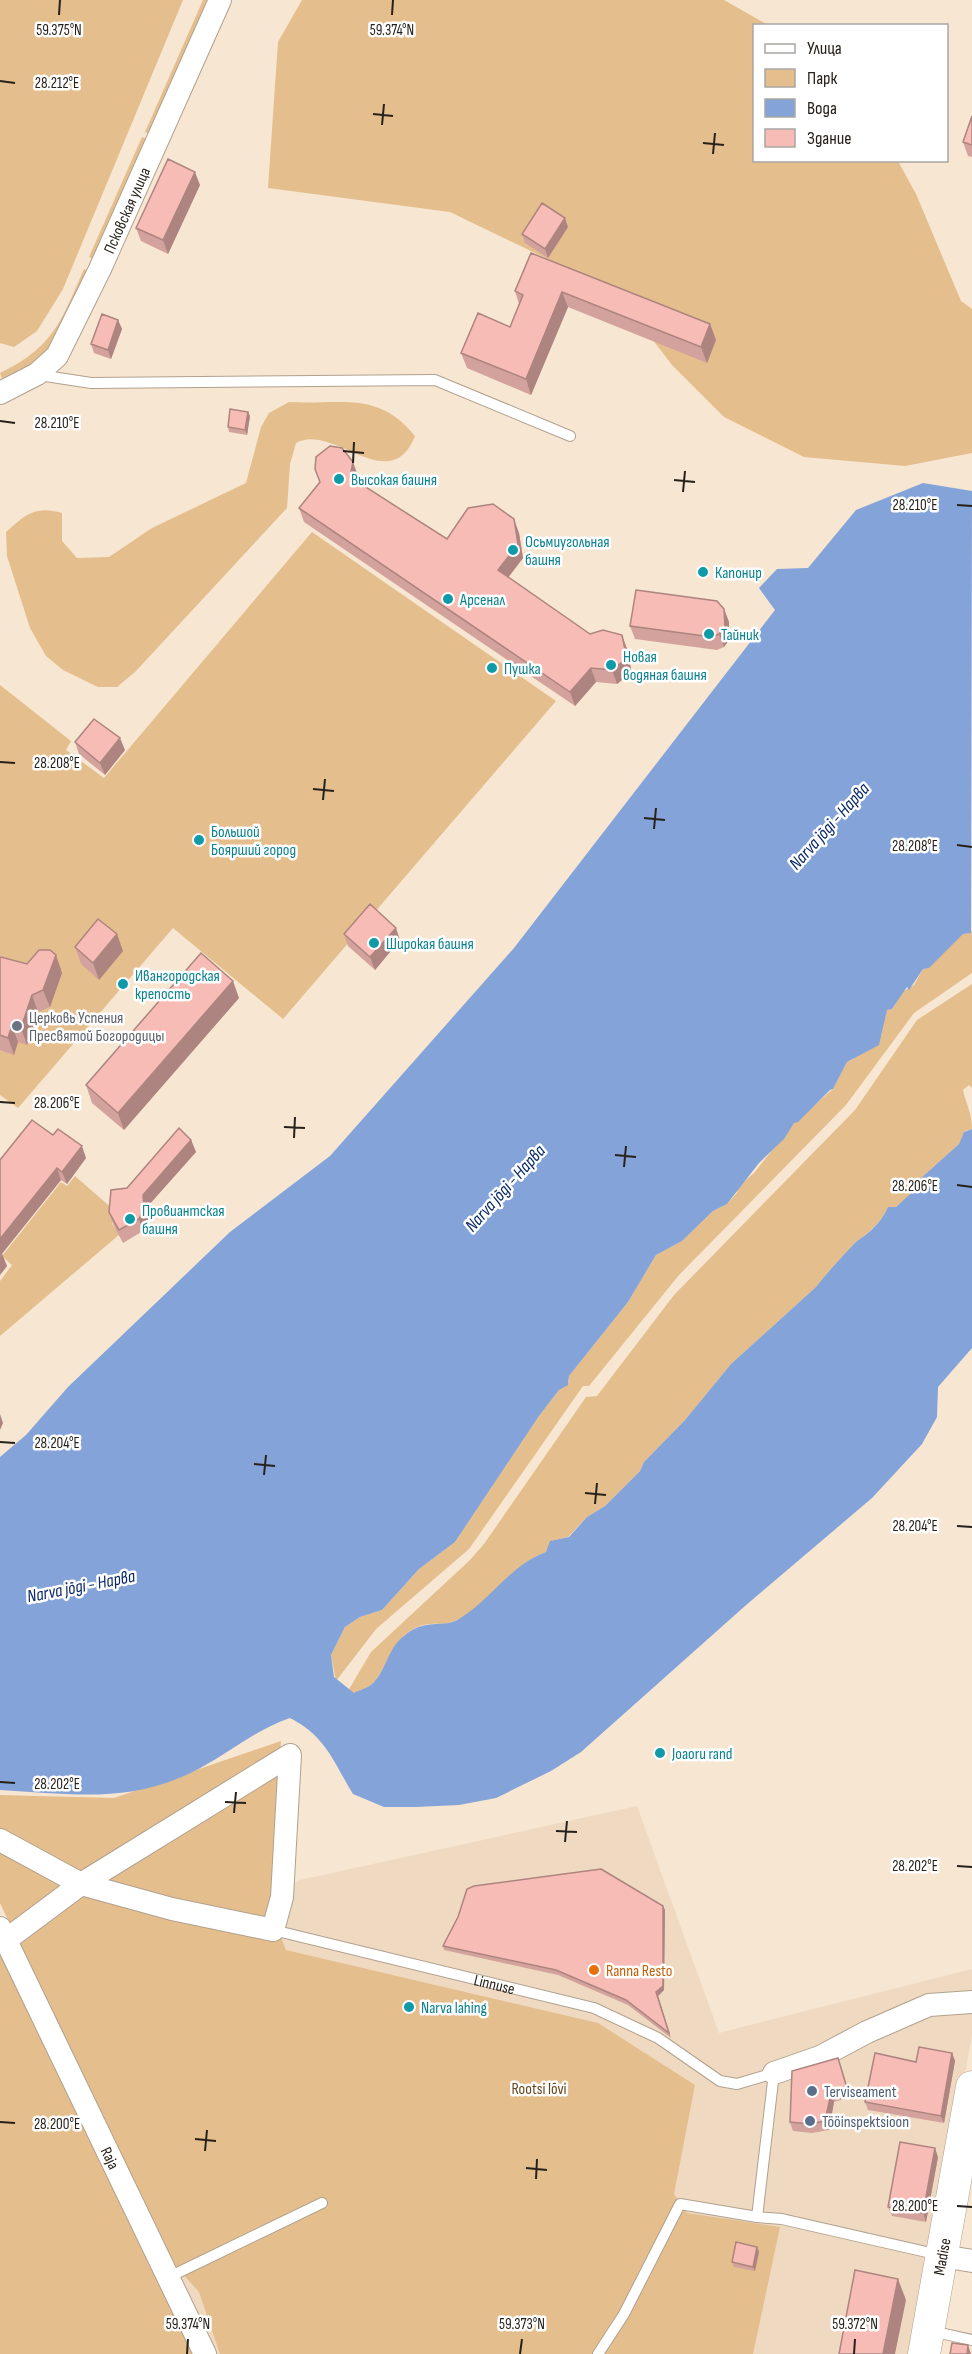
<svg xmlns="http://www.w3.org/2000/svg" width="972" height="2354" font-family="'Sofia Sans Condensed',sans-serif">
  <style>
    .built { fill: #efdac1 }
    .green { fill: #e5be8d }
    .water { fill: #84a3d9 }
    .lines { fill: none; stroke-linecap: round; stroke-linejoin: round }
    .lane-casing { stroke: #b0a18e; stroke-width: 12 }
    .street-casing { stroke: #b0a18e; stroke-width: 24 }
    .secondary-casing { stroke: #b0a18e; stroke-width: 33 }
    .lane { stroke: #fff; stroke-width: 10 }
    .street { stroke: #fff; stroke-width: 22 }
    .secondary { stroke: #fff; stroke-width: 32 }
    .wall { fill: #d4a29c }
    .shaded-wall { fill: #ad847f }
    .building { fill: #f7bcb5; stroke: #ad847f; stroke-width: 1.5 }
    .ticks { fill: none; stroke: #26211a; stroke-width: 2 }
    .culture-dot { fill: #0f9aa8; stroke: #fff; stroke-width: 2 }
    .worship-dot { fill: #6b7280; stroke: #fff; stroke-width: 2 }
    .food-dot { fill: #e8710a; stroke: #fff; stroke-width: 2 }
    .service-dot { fill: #5c6f8a; stroke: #fff; stroke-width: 2 }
    .labels { text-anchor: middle; stroke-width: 5; stroke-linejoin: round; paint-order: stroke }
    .street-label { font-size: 16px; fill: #26211a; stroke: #fff }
    .culture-label { font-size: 16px; fill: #0d838f; stroke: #fff; text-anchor: start }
    .worship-label { font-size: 16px; fill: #5b616d; stroke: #fff; text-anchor: start }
    .food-label { font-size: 16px; fill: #c56008; stroke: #fff; text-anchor: start }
    .park-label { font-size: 16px; fill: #64461c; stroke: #fff }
    .service-label { font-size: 16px; fill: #4e5e75; stroke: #fff; text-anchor: start }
    .water-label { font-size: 18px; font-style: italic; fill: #082867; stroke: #fff }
    .ticks-label { font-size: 15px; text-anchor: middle; fill: #26211a; stroke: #fff; stroke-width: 5; stroke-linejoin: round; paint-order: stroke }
  </style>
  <rect width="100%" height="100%" fill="#f6e6d2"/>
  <path class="built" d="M637 1806 719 2033 972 1969V2036L913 2354H198L50 2032 300 1880Z"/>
  <path class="green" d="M0 0H183L63 289 37 331 14 347 0 343Z
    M203 0H214L154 136 145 132Z
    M302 0H724L768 25 754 26V160L898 161 916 194 961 301 972 309V453L905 466 804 457 724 417 672 365 616 292 450 212 268 188 278 42Z
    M142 137 152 141 99 262 89 257Z
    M84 269 93 274 52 352 4 384 0 373C54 347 61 321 84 269Z
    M289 402C341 405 378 390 415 436 390 499 333 422 296 443L290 464 287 508 135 672 117 687H98L63 670 46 656 30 628 7 556 6 532C25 515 35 505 62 513V541L77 558 109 557 152 528 246 483 261 427 269 413Z
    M312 532 556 701 283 1019 173 928 18 1108 0 1095V685L71 741 66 750 104 778Z
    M972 930V973L914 1013 846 1105 679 1275 589 1386H583L469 1549 376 1629 336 1681 331 1655 345 1627 360 1617 382 1610 419 1569 455 1542 539 1416 559 1390 569 1382V1376L628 1302 656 1255 682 1241 713 1211 727 1204 737 1193 738 1187 754 1173 794 1123 833 1089 847 1062C856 1059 859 1053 867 1049 888 1040 879 1028 887 1010L892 1009 904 991 914 985 923 969 963 934 970 933Z
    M972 984V1088L969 1085 963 1090C966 1104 972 1113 972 1129L965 1131 959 1144 921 1178V1185L896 1207H888C881 1222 870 1232 857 1241 854 1243 819 1282 817 1286L731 1364 685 1420 644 1462 640 1471 605 1506 587 1517 568 1537 551 1541 546 1552C509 1565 491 1606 455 1621 438 1628 424 1617 404 1636 390 1648 386 1668 374 1682 370 1687 361 1690 355 1693L348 1691 371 1652 469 1561 484 1544 586 1397 597 1396 674 1295 855 1110 917 1020Z
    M75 1176 114 1210 112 1224 120 1234 0 1336V1281L12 1265 2 1256 61 1182 67 1186Z
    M281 1741 270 1910 286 1950 598 2023 695 2085 674 2194 687 2213 780 2227 753 2354H220L199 2292 165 2254 0 1903V1795L114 1798Z
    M0 1928 205 2354H0Z"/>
  <path class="water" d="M923 483 972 491 971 933 963 934 929 968 923 969 909 990 907 987 892 1009 887 1010 879 1045 847 1062 833 1089 830 1090 798 1122 794 1123 784 1139 759 1163 727 1204 713 1211 682 1241 656 1255 628 1302 569 1376 568 1385 559 1390 539 1416 455 1542 419 1569 382 1610 360 1617 345 1627 331 1655 334 1677 354 1693C360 1690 370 1687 374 1682 387 1668 388 1648 404 1636 425 1617 443 1629 459 1619 491 1600 510 1565 546 1552L550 1541 569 1537 587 1517 605 1506 640 1471 644 1462 685 1420 731 1364 817 1286C819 1282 854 1243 857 1241 871 1232 881 1222 888 1207H896L920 1185 921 1178 959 1144 964 1132 972 1129V1348L938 1387 937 1417 922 1444 872 1498 745 1606 581 1752 551 1771 496 1798 459 1805 416 1807H384L353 1794C334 1763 326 1736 290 1718 257 1729 232 1751 202 1767 133 1805 74 1794 0 1790V1457L26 1435 68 1387 230 1232 330 1156 514 948 775 610 759 588 777 569 808 568 856 510Z"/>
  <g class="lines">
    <g class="lane-casing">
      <g id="lane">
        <path d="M39 375 91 383 435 380 570 436"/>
        <path id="s1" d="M273 1930 594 2008 658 2038 720 2081 737 2084 774 2073 757 2217 782 2219 940 2255"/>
        <path d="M169 2277 322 2203"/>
        <path d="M931 2331 972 2340"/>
        <path d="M598 2354 624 2314 680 2204 757 2217"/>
      </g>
    </g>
    <g class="street-casing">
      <g id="street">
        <path id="s2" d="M0 393 37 374 57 356 100 269 220 0"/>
        <path d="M0 1840 81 1884 172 1909 273 1930 282 1897 290 1755 81 1884 6 1940"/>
        <path id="s3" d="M0 1928 205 2354"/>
        <path d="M774 2073 820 2057 867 2032 929 2005 972 2002"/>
        <path d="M942 2256 972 2261"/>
      </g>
    </g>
    <g class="secondary-casing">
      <g id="secondary">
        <path id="s4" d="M924 2354 972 2087"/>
      </g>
    </g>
    <use href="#lane" class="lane"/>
    <use href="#street" class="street"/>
    <use href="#secondary" class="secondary"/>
  </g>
  <path class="wall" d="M972 116V157L968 156 963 142Z
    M200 185 168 254 141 241 136 228Z
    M568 227 548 258 525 243 522 234Z
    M531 253 710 324 716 340 707 363 568 307 531 395 467 368 461 353 510 327 519 304 515 291Z
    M118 320 122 329 111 359 94 353 91 344Z
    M250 416 247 435 229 432 228 427Z
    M358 476 357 482 447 539 519 533 523 558 508 578 590 634 622 635 627 649 631 669 628 675 617 684 596 682 575 706 304 522 299 508 320 483Z
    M724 609 729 622V640L724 647 717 650 635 639 630 626Z
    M75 742 125 750 105 775 79 754Z
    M344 934 400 940 375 970 348 946Z
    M75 947 123 951 99 980 81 964Z
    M56 955 62 973 50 1007 38 1012 27 1045 18 1042 14 1055 0 1050V958L27 964Z
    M239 998 124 1130 92 1103 86 1085Z
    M191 1140 196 1152 147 1207 148 1220 143 1231 123 1243 113 1224 109 1212 127 1188Z
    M86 1158 67 1184 61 1180 2 1254 7 1266 0 1275V1160Z
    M663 1906 665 1910 664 1990 658 1996 671 2038 628 2005 558 1975 444 1950 443 1946Z
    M952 2053 955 2061 944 2123 868 2110 865 2102 916 2062Z
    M841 2066 850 2097 834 2102 829 2130 812 2133 793 2131 790 2122Z
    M938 2157 926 2222 892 2216 888 2207Z
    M757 2247 759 2252 755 2271 734 2267 732 2262Z"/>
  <path class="shaded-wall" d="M195 172 200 185 168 254 163 240Z
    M565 218 568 227 548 258 545 249Z
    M562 292 568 307 531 395 526 379Z
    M118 320 122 329 111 359 108 350Z
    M710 324 716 340 707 363 701 347Z
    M248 412 250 416 247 435 245 430Z
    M353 462 358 476 355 491 350 477Z
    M514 519 519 533 523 558 503 584 498 570Z
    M724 609 729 622V640L724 647 719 634Z
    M622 635 627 649 631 669 628 675 617 684 612 670Z
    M591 668 596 682 575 706 570 692Z
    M120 738 125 750 105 775 100 763Z
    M396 928 400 940 375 970 370 957Z
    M117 934 123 951 99 980 93 963Z
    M56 955 62 973 50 1007 43 990Z
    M233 981 239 998 124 1130 118 1113Z
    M32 995 38 1012 27 1045 21 1028Z
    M12 1025 18 1042 14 1055 8 1038Z
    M191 1140 196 1152 147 1207 148 1220 143 1231 139 1219 143 1195Z
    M82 1146 86 1158 67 1184 62 1172Z
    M57 1168 61 1180 0 1256V1239Z
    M2 1254 7 1266 0 1275V1257Z
    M0 1414 3 1423 0 1430Z
    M663 1906 665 1910 664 1990 658 1996 671 2038 656 1992Z
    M952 2053 955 2061 944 2123 941 2116Z
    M831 2093 834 2102 829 2130 825 2121Z
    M935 2148 938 2157 926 2222 923 2213Z
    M757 2247 759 2252 755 2271 753 2267Z
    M898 2279 906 2300 895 2354H883Z
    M968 2345 971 2354H967Z"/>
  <path class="building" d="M972 116V145L963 142Z
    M168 159 195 172 163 240 136 228Z
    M542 203 565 218 545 249 522 234Z
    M531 253 710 324 701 347 562 292 526 379 461 353 478 313 510 327 523 295 515 291Z
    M102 314 118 320 108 350 91 344Z
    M230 409 248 412 245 430 228 427Z
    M330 446 342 448 353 462 350 477 447 539 468 508 493 504 514 519 518 544 498 570 590 634 603 630 622 635 626 655 623 661 612 670 591 668 570 692 299 508 320 482 315 469 316 457Z
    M636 590 717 601 724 609 725 627 719 634 712 637 630 626Z
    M94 719 120 738 100 763 75 742Z
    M370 904 396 928 370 957 344 934Z
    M98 919 117 934 93 963 75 947Z
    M39 950H50L56 955 43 990 32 995 21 1028 12 1025 8 1038 0 1035V958L1 957 27 964Z
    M201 953 233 981 118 1113 86 1085Z
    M32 1120 53 1135 58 1129 82 1146 62 1172 57 1168 0 1239V1160Z
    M179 1128 191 1140 143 1195 144 1208 139 1219 119 1230 109 1212 111 1190 127 1188Z
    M601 1869 663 1906V1986L656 1992 669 2033 626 2000 556 1970 443 1946 458 1917 467 1889 474 1886Z
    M919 2047 952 2053 941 2116 865 2102 875 2053 916 2062Z
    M838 2058 847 2088 831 2093 825 2121 809 2124 790 2122 792 2071Z
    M900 2142 935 2148 923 2213 888 2207Z
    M736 2242 757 2247 753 2267 732 2262Z
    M855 2270 898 2279 883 2354H839Z
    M952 2343 968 2345 967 2354H969H950Z"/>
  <path class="ticks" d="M59 15 60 0M392 15 393 0M0 81 15 83M373 114 393 116M382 125 384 104M703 143 724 145M713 154 715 133M0 421 15 423M343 451 364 453M353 463 354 442M674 480 695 482M683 492 685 471M957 505 972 506M0 762 15 763M313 789 334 791M323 800 325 779M644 818 665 820M654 829 656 808M957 845 972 847M0 1102 15 1103M284 1127 305 1128M294 1138 295 1117M615 1155 636 1157M624 1167 626 1146M957 1185 972 1187M0 1442 15 1443M254 1464 275 1466M264 1475 266 1455M585 1493 606 1495M595 1504 597 1483M957 1526 972 1527M0 1782 15 1783M225 1802 246 1803M234 1813 236 1792M556 1831 577 1832M565 1842 567 1821M957 1866 972 1867M0 2122 15 2123M195 2139 216 2141M205 2151 207 2130M526 2168 547 2170M536 2179 537 2159M957 2206 972 2207M187 2354 188 2339M520 2354 522 2339M854 2354 855 2339"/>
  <g class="culture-dot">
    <circle cx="339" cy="479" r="6"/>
    <circle cx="513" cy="550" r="6"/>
    <circle cx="703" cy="572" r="6"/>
    <circle cx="448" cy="599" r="6"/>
    <circle cx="709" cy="634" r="6"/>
    <circle cx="611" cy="665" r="6"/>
    <circle cx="492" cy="668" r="6"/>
    <circle cx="199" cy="840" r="6"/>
    <circle cx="374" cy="943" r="6"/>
    <circle cx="123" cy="984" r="6"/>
    <circle cx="130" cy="1219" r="6"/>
    <circle cx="660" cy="1753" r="6"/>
    <circle cx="409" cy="2007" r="6"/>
  </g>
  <circle class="worship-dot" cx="17" cy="1026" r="6"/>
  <circle class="food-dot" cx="594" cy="1970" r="6"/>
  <g class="service-dot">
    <circle cx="812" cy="2091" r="6"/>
    <circle cx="810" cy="2121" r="6"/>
  </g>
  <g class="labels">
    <g class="street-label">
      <text dy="6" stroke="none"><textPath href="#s2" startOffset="230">Псковская улица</textPath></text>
      <text dy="6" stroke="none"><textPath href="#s1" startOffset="228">Linnuse</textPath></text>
      <text dy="6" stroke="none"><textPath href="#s3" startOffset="255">Raja</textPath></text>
      <text dy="6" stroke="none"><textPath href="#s4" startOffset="99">Madise</textPath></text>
    </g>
    <g class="culture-label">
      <text x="351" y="485">Высокая башня</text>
      <text x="525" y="547">Осьмиугольная<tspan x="525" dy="18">башня</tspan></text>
      <text x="715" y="578">Капонир</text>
      <text x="460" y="605">Арсенал</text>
      <text x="721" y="640">Тайник</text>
      <text x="623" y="662">Новая<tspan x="623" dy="18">водяная башня</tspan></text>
      <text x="504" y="674">Пушка</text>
      <text x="211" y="837">Большой<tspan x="211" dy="18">Боярший город</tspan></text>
      <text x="386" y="949">Широкая башня</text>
      <text x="135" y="981">Ивангородская<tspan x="135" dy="18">крепость</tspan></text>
      <text x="142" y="1216">Провиантская<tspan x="142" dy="18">башня</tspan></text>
      <text x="672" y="1759">Joaoru rand</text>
      <text x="421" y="2013">Narva lahing</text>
    </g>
    <g class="worship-label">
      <text x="29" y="1023">Церковь Успения<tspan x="29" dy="18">Пресвятой Богородицы</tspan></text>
    </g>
    <g class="food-label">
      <text x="606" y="1976">Ranna Resto</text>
    </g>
    <g class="park-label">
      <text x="539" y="2094">Rootsi lõvi</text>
    </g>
    <g class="service-label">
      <text x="824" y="2097">Terviseament</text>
      <text x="822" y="2127">Tööinspektsioon</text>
    </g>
    <g class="water-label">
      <text transform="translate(829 826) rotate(-48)" y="6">Narva jõgi - Нарва</text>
      <text transform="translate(505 1188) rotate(-48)" y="6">Narva jõgi - Нарва</text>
      <text transform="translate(81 1586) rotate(-11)" y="6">Narva jõgi - Нарва</text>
    </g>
  </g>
  <g class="ticks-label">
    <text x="59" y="35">59.375°N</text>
    <text x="392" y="35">59.374°N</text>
    <text x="57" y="88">28.212°E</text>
    <text x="57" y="428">28.210°E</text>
    <text x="915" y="510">28.210°E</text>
    <text x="57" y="768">28.208°E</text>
    <text x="915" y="851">28.208°E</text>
    <text x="57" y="1108">28.206°E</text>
    <text x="915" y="1191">28.206°E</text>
    <text x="57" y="1448">28.204°E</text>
    <text x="915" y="1531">28.204°E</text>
    <text x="57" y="1789">28.202°E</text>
    <text x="915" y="1871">28.202°E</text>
    <text x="57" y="2129">28.200°E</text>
    <text x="915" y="2211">28.200°E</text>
    <text x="188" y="2329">59.374°N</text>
    <text x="522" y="2329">59.373°N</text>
    <text x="855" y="2329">59.372°N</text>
  </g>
  <rect x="753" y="24" width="195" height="138" fill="#ffffff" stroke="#a8a6a3" stroke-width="1.5"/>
  <rect x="765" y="44" width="30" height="9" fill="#ffffff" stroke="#a8a6a3" stroke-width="1.5"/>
  <text x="807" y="54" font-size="18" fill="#26211a">Улица</text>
  <rect x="765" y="69" width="30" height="18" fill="#e5be8d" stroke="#a8a6a3" stroke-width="1.5"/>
  <text x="807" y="84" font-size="18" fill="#26211a">Парк</text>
  <rect x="765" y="99" width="30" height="18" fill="#84a3d9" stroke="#a8a6a3" stroke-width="1.5"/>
  <text x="807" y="114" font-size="18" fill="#26211a">Вода</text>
  <rect x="765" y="129" width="30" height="18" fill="#f7bcb5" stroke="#a8a6a3" stroke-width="1.5"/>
  <text x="807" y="144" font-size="18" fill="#26211a">Здание</text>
</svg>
